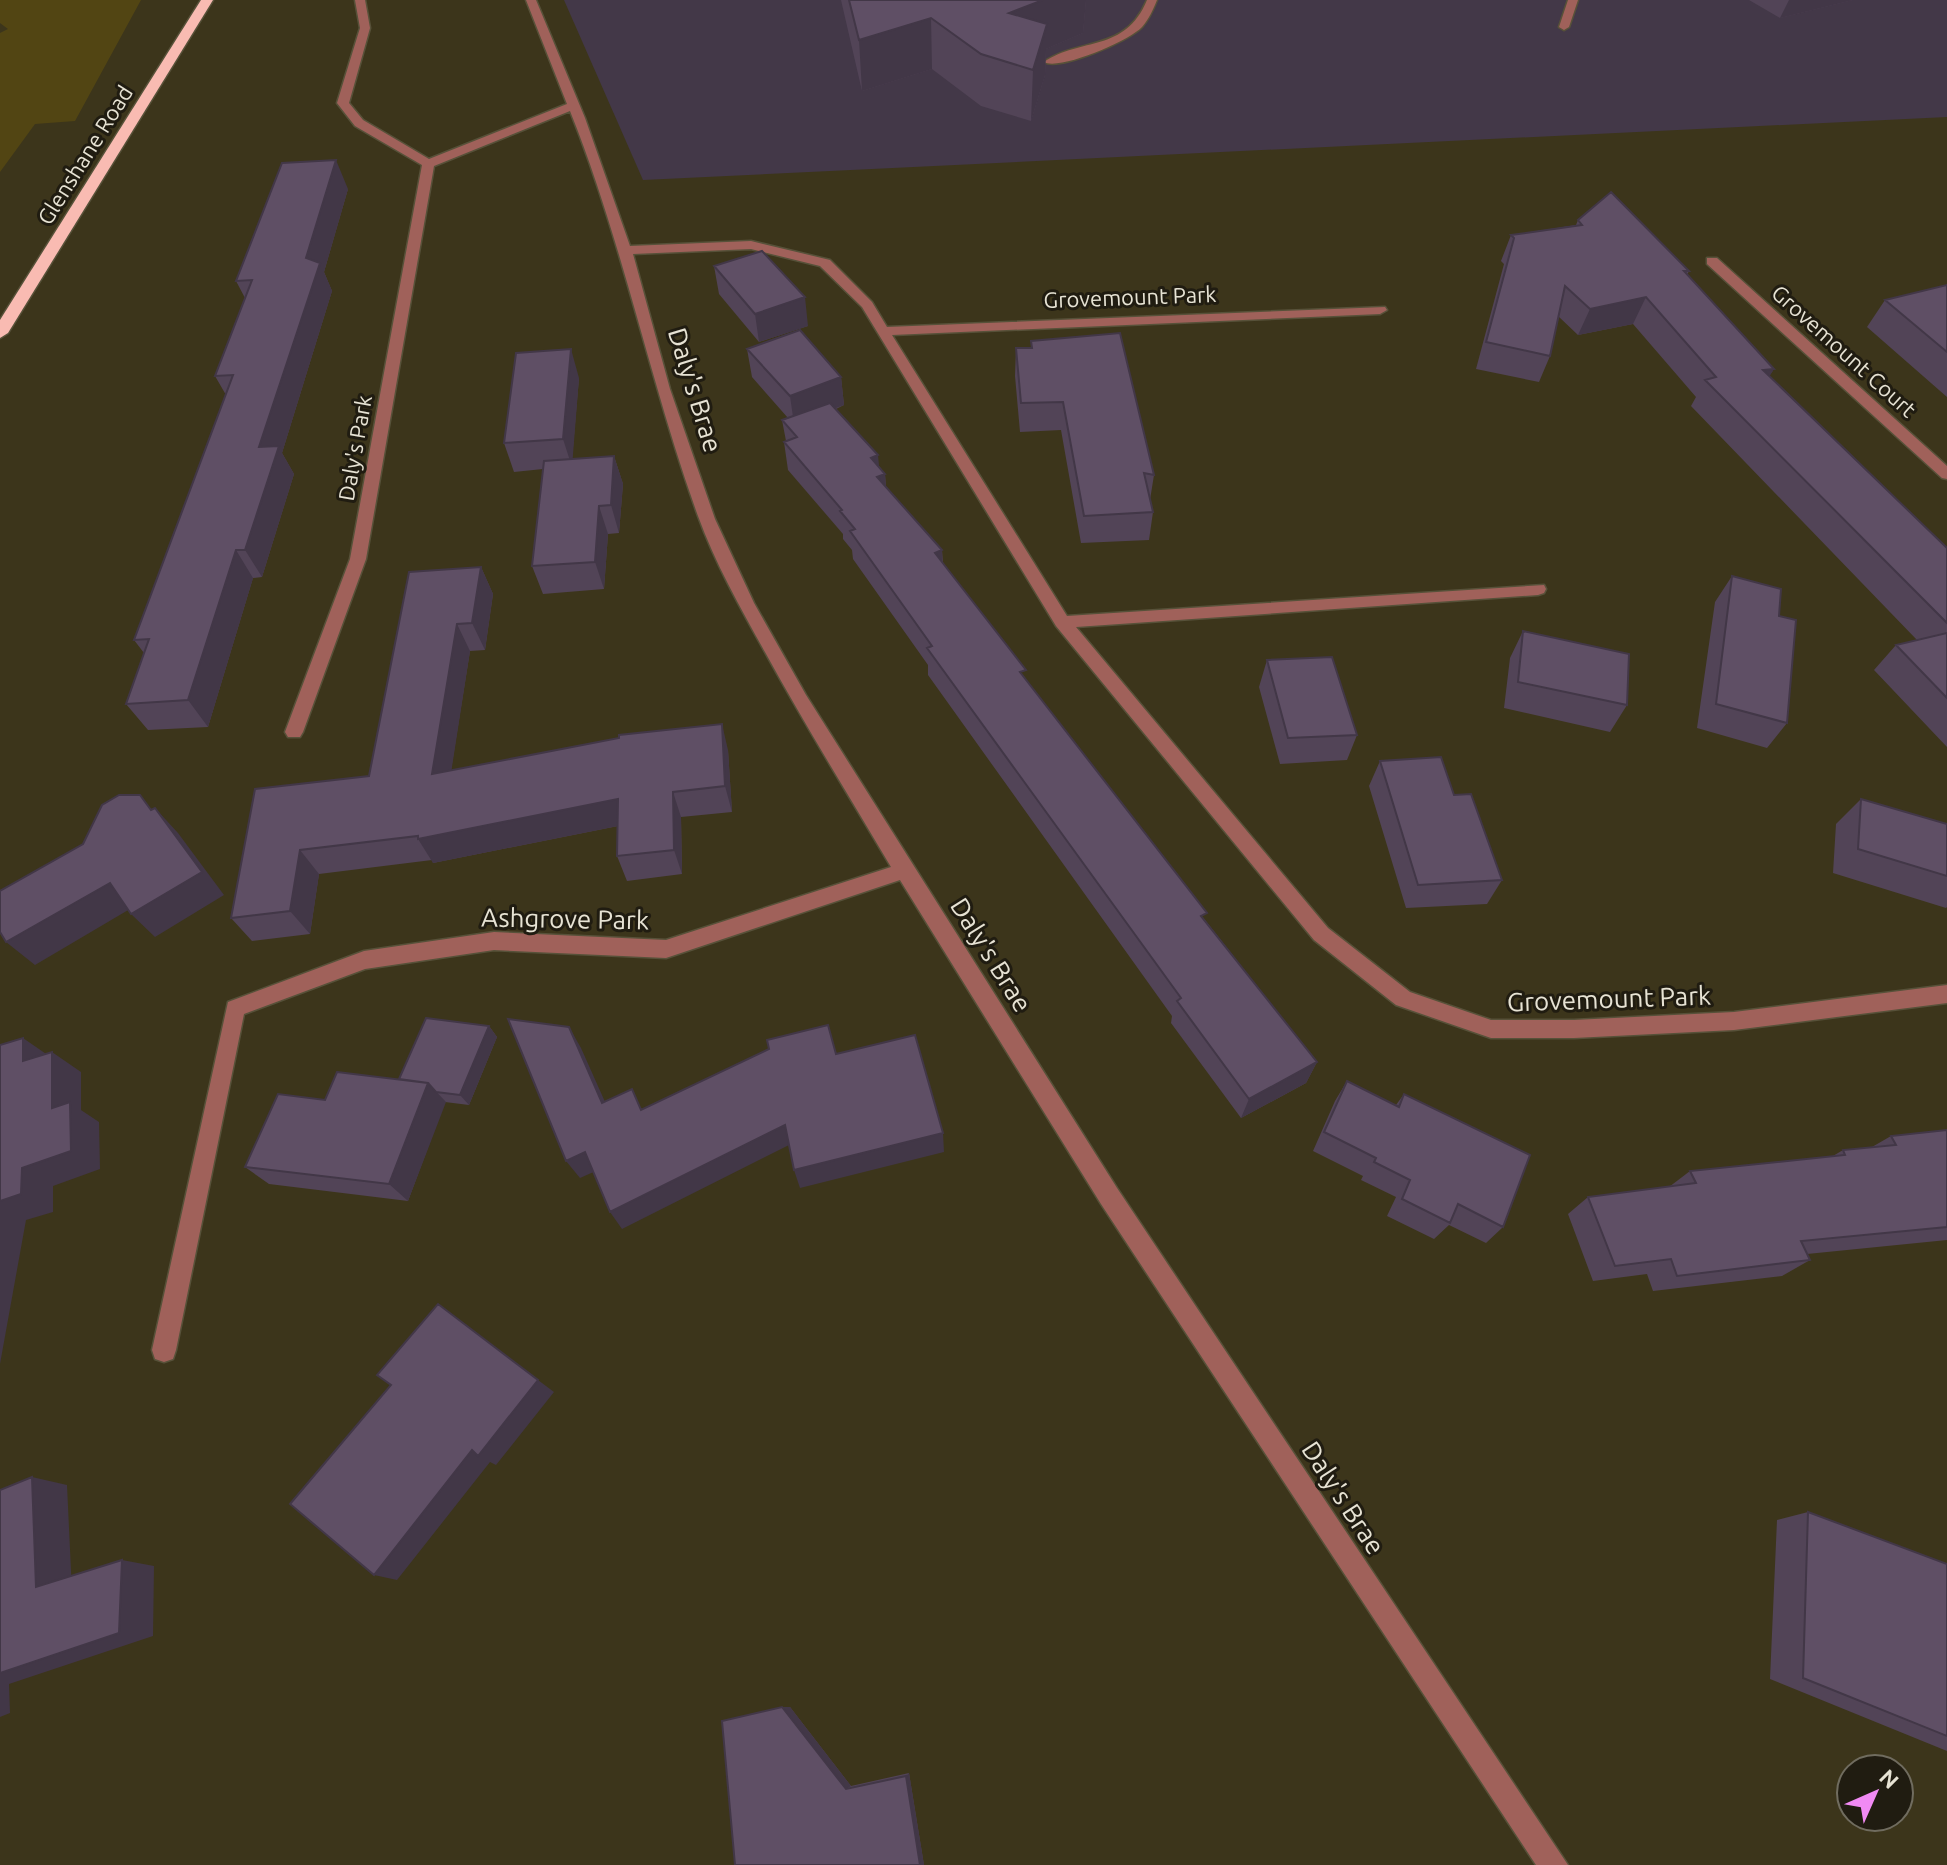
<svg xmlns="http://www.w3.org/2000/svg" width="1947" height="1865" font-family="Ubuntu,sans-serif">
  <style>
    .medical { fill: #433848 }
    .green { fill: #524513 }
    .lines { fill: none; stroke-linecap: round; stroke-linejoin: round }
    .minor-casing { stroke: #575139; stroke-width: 3 }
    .highway-casing { stroke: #575139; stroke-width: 3 }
    .minor { fill: #a0615a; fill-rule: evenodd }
    .highway { fill: #f9bbb2; fill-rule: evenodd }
    .wall { fill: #524457 }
    .shaded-wall { fill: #423747 }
    .building { fill: #5f4f65; stroke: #423747; stroke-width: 2 }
    .labels { text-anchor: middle; stroke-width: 6; stroke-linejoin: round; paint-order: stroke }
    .far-street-label { font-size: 22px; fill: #e7e3d4; stroke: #201c11 }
    .street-label { font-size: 26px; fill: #e7e3d4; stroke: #201c11 }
  </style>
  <rect width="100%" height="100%" fill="#3c351b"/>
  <path class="medical" d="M564 0H1947V117L643 180Z"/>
  <path class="green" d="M0 0H141L75 121 35 124 0 172V33L8 29 0 23Z"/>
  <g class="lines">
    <g class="minor-casing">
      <path id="minor" d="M355 0H365L370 28 349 103 363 120 429 159 567 104 526 0H536L585 118 630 246 751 241 830 260 872 302 887 327 1385 307 1387 310 1380 314 892 335 1067 616 1544 585 1546 589 1544 593 1538 595 1076 627 1328 928 1410 992 1491 1020H1574L1734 1012 1947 985V1003L1734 1030 1574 1038H1491L1396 1005 1314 940 1056 626 862 307 820 266 751 249 633 254 670 389 715 519 754 603 806 695 1117 1188 1568 1865H1536L1101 1204 900 880 666 958 494 950 365 969 244 1014 176 1350 173 1359 164 1362 155 1359 152 1350 228 1002 364 951 494 932 666 940 891 867C849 796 805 725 765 652 741 609 715 563 698 516 650 383 623 243 570 111L434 166 366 559 303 732 300 737H288L285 732 350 559 422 165 355 126 337 103 360 28Z
        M1147 0H1157C1153 10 1149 19 1142 27 1129 41 1059 71 1044 62 1081 37 1125 53 1147 0Z
        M1568 0H1578L1569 27 1564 30 1559 27Z
        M1707 258H1717L1947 466V479L1942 478 1707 264Z"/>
    </g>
    <g class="highway-casing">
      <path id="highway" d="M201 0H213L8 333 0 338V320Z"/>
    </g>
    <use href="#minor" class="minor"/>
    <use href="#highway" class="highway"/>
  </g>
  <path class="wall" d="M841 0H1086L1083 33 1046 49 1045 75 1031 121 981 106 932 69 862 91Z
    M1749 0H1853L1780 18Z
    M348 189 324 272 332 291 282 453 294 474 262 577 253 578 208 727 148 730 126 704 144 653 134 640 226 395 215 376 245 298 236 281Z
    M1578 220 1689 271 1687 275 1774 369 1769 376 1947 548V747L1874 670 1896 645 1917 640 1691 406 1696 397 1633 324 1578 335 1558 316 1550 356 1539 382 1476 369 1504 264 1501 261 1511 235 1576 225Z
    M714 266 808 326 759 342 719 294Z
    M1947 285V397L1867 327 1885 300Z
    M1031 341 1154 475 1150 500 1153 512 1149 540 1081 543 1061 430 1020 432 1015 376 1016 348H1031Z
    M747 349 841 377 844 405 836 409 885 474 886 487 942 550 943 563 1025 679 1205 920 1317 1062 1306 1083 1241 1118 1171 1023 1172 1016 928 675V665L853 559 852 550 843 539V534L788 470 784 442 786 441 782 420 788 418 752 377Z
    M579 378 572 459 614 456 623 484 619 533 608 534 604 589 543 594 532 566 543 469 514 472 504 443Z
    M481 567 493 594 485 650 470 651 451 770 728 750 732 812 681 817 682 874 627 881 617 856 618 826 433 863 432 860 319 874 310 934 252 941 231 918 369 776Z
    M1732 576 1779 616 1787 723 1767 748 1697 728 1715 602Z
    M1523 631 1627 705 1610 732 1504 708 1510 658Z
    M1267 660 1357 735 1347 760 1280 764 1259 687Z
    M1380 761 1502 880 1487 904 1406 908 1369 786Z
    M1861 799 1947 876V907L1946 908 1833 873 1836 824Z
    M489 1026 497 1037 469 1105 445 1102 408 1201 269 1184 245 1167 399 1079Z
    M1347 1081 1396 1105 1404 1094 1503 1227 1486 1243 1449 1225 1434 1239 1387 1216 1396 1197 1361 1180 1363 1176 1313 1151 1335 1101Z
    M1947 1130V1240L1807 1254 1810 1260 1782 1276 1653 1291 1647 1274 1593 1281 1568 1214 1588 1197 1669 1187 1690 1171 1833 1156 1843 1150 1872 1147 1891 1136Z
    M1808 1512 1947 1564V1751L1770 1679 1777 1520Z
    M790 1707 851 1786 909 1773 924 1865H735Z"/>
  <path class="shaded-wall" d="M1043 0H1086L1083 33 1046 49 1045 75 1031 121 1033 70 1009 13Z
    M1789 0H1853L1780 18Z
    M931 18 932 69 862 91 859 40Z
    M336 160 348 189 324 272 332 291 282 453 294 474 262 577 245 550 259 447 306 258Z
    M805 297 808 326 759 342 755 314Z
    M1646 297 1633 324 1578 335 1590 309Z
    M571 349 579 378 572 467 563 439Z
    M1774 369 1758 395 1763 370Z
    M841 377 844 405 794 424 790 396Z
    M878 455 880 476 885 474 887 502 871 458Z
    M614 456 623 484 619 533 611 505Z
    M599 506 608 534 604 589 595 562Z
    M236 550 253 578 208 727 188 700Z
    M942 550 943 578 935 553Z
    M481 567 493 594 485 650 472 623Z
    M457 624 470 651 447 799 432 774Z
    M722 724 728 750 732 812 725 786Z
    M673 792 681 817 682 874 674 850Z
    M618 799 628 824 433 863 418 839Z
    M155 808 178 833 224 895 155 937 131 914Z
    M300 850 319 874 310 934 290 911Z
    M110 883 135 906 35 965 6 942Z
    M489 1026 497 1037 469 1105 460 1095Z
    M569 1027 581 1048 614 1122 602 1103Z
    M23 1038 52 1058V1052L81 1072V1110L99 1122 100 1169 53 1186V1212L26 1220 0 1364V1201L52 1108 23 1061Z
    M1317 1062 1306 1083 1241 1118 1249 1099Z
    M428 1083 446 1102 408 1201 389 1184Z
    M785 1125 791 1144 622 1229 610 1212Z
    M943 1133 944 1152 800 1188 794 1170Z
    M585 1152 598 1170 580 1178 566 1161Z
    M538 1380 554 1392 496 1465 490 1462 397 1580 374 1575 472 1450Z
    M32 1477 67 1485 72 1592 36 1587Z
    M122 1560 154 1566 153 1636 9 1684 10 1713 0 1717V1673Z
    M782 1707H790L851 1786 846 1789Z
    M909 1773 924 1865H920L906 1776Z"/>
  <path class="building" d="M849 0H1043L1009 13 1047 24 1033 70 981 54 931 18 859 40Z
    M336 160 306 258 320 263 259 447 279 446 245 550H236L188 700 126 704 149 639 134 640 233 375 215 376 252 280 236 281 282 163Z
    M1611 192 1689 271H1684L1774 369 1763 370 1947 548V623L1705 380 1716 377 1646 297 1590 309 1565 286 1550 356 1486 342 1514 238 1511 235 1582 225 1578 220Z
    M762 251 805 297 755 314 714 266Z
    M1947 285V352L1885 300Z
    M800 330 841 377 790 396 747 349Z
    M1120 333 1154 475 1144 473 1153 512 1084 516 1063 402 1021 403 1016 348H1032L1031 341Z
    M571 349 563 439 504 443 516 353Z
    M830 403 878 455 871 458 885 474 877 477 942 550 935 553 1026 670 1020 672 1207 913 1201 916 1317 1062 1249 1099 1177 1001 1181 998 927 648 932 646 850 531 855 529 840 511 842 510 784 442 797 437 782 420Z
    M614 456 611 505 599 506 595 562 532 566 544 461Z
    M481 567 472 623 457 624 432 774 619 738V735L722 724 725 786 673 792 674 850 617 856 618 799 418 839V836L300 850 290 911 231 918 255 789 369 776 409 572Z
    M1732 576 1781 589 1779 616 1796 620 1787 723 1716 704Z
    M1523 631 1629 654 1627 705 1518 682Z
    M1947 633V698L1896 645Z
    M1332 657 1357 735 1288 738 1267 660Z
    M1441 757 1454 795 1471 794 1502 880 1418 885 1380 761Z
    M119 795H140L151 810 155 808 202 872 131 914 110 883 6 942 0 932V891L83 844 102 805Z
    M1861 799 1947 824V876L1858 849Z
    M426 1018 489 1026 460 1095 436 1092 428 1083 399 1079Z
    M508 1019 569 1027 602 1103 632 1089 641 1110 769 1049 767 1040 828 1025 836 1054 915 1035 943 1133 794 1170 785 1125 610 1212 585 1152 566 1161Z
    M23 1038V1061L52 1052V1108L70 1102 71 1151 22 1168 21 1194 0 1201V1045Z
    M337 1072 428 1083 389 1184 245 1167 278 1094 325 1100Z
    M1347 1081 1399 1107 1404 1094 1530 1155 1503 1227 1458 1204 1450 1223 1402 1199 1410 1180 1374 1162 1376 1158 1324 1132Z
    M1947 1130V1227L1801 1241 1810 1260 1677 1276 1671 1259 1615 1266 1588 1197 1696 1183 1690 1171 1845 1155 1843 1150 1896 1145 1891 1136Z
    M438 1304 538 1380 478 1456 472 1450 374 1575 290 1504 391 1385 377 1375Z
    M32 1477 36 1587 122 1560 119 1633 0 1673V1490Z
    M1808 1512 1947 1564V1736L1803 1678Z
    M782 1707 846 1789 906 1776 920 1865H735L722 1721Z"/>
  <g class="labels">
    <g class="far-street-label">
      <text transform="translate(85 155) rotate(-58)" y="8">Glenshane Road</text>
      <text transform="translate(1130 297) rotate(-2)" y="8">Grovemount Park</text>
      <text transform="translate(1844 351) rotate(42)" y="8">Grovemount Court</text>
      <text transform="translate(355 448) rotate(-80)" y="8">Daly's Park</text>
    </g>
    <g class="street-label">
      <text transform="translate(695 390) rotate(73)" y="9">Daly's Brae</text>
      <text transform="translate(565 919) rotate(1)" y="9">Ashgrove Park</text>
      <text transform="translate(991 955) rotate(58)" y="9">Daly's Brae</text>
      <text transform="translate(1609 999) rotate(-2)" y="9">Grovemount Park</text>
      <text transform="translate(1343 1498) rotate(57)" y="9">Daly's Brae</text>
    </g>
  </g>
  <g transform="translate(1875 1793) rotate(45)"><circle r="38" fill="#201c11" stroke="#706c5f" stroke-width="2"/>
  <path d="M0-6L14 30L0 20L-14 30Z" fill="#f18af4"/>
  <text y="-12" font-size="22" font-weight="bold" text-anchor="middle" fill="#e7e3d4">N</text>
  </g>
</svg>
